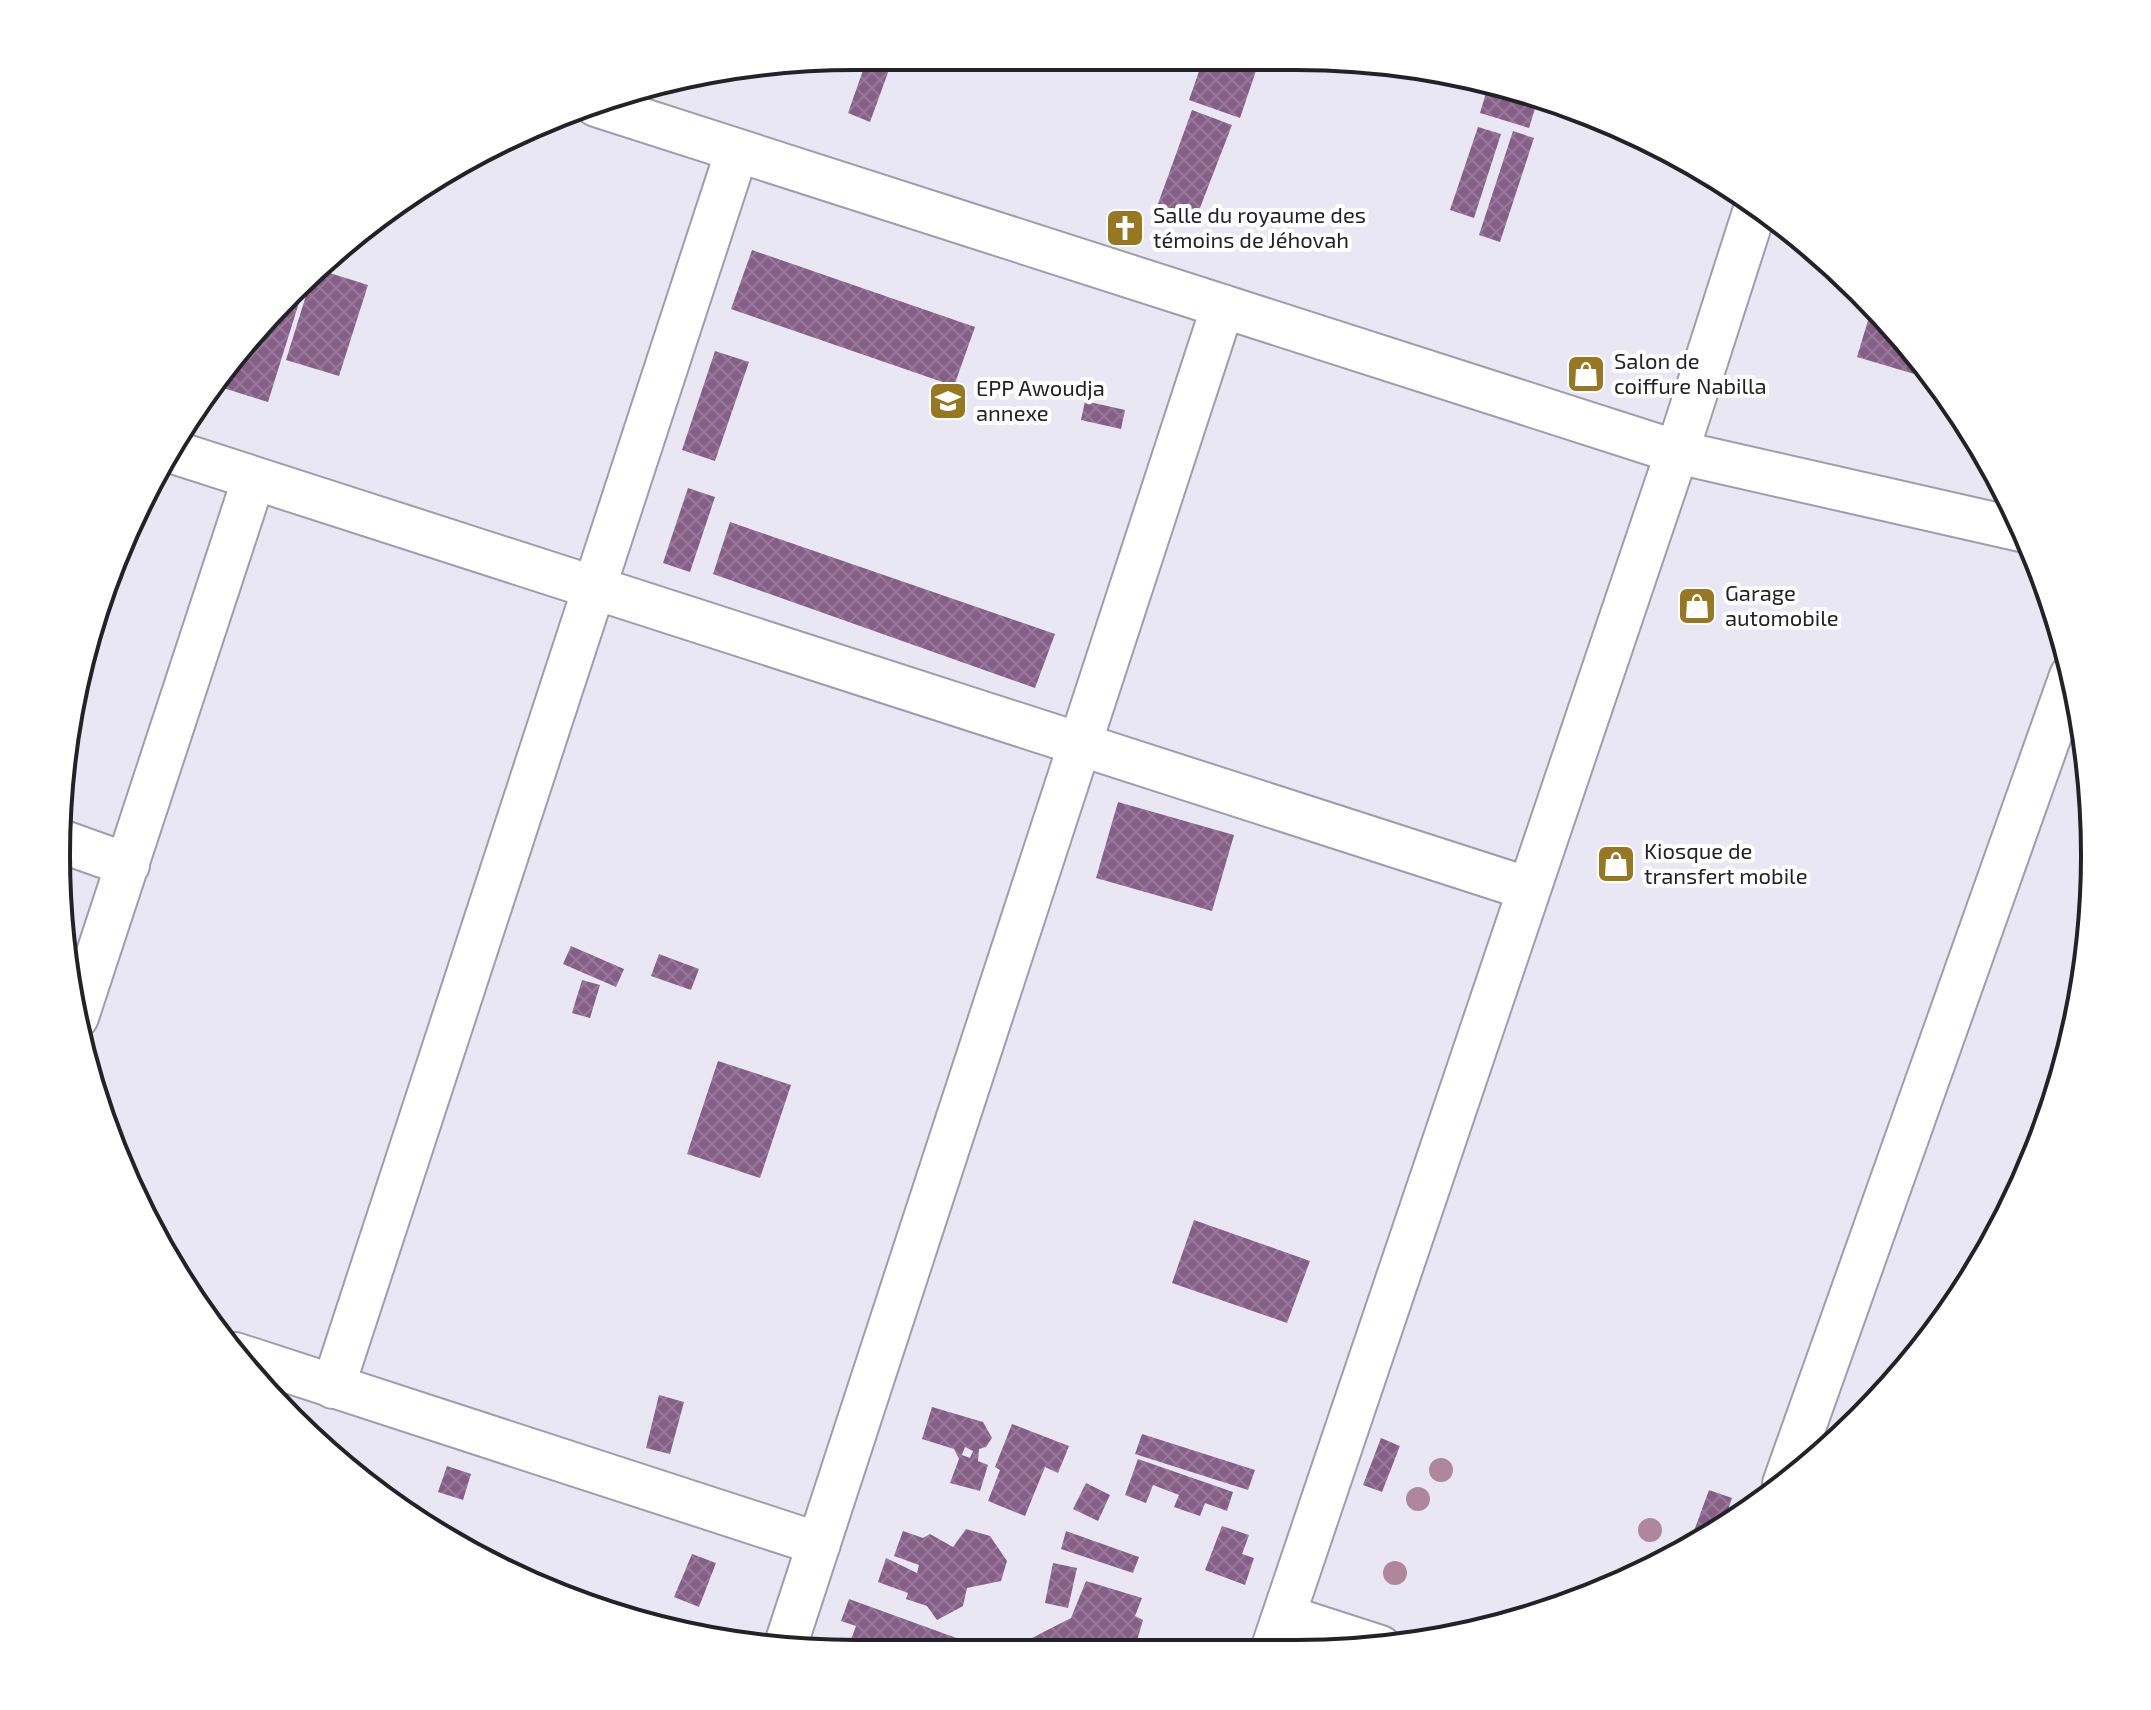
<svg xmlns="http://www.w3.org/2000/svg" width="2151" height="1710" font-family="'Exo 2',sans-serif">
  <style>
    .building { fill: url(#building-cross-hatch); fill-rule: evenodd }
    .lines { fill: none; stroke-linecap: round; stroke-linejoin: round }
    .minor-casing { stroke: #a09daa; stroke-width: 46 }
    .minor { stroke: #fff; stroke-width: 42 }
    .tree { fill: #b0869c }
    .labels { text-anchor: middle; stroke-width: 8; stroke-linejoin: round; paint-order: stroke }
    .poi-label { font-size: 22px; fill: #232227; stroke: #fff; text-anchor: start }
    .rim { fill: none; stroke: #232227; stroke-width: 4 }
  </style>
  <defs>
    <pattern id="building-cross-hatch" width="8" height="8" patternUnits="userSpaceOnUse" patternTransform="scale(2)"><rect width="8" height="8" fill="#865e87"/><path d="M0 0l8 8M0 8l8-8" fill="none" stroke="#967a98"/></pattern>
  </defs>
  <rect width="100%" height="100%" fill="#eae7f4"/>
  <path class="building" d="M1204 57 1260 59 1240 118 1189 100Z
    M867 59 890 67 870 122 848 113Z
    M1488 86 1539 96 1529 128 1480 113Z
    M1192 110 1232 125 1193 226 1155 212Z
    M1478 127 1501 134 1474 218 1450 210Z
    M1513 131 1534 138 1500 242 1479 235Z
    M752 250 975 327 954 386 731 309Z
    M317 269 368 285 339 376 286 360 313 273Z
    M307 277 268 402 220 387 223 378 290 290Z
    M1872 307 1930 368 1938 381 1857 357Z
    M715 351 749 362 715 461 682 450Z
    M1085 401 1125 410 1121 429 1081 420Z
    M688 488 715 497 690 572 663 563Z
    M730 522 1055 634 1035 688 713 574Z
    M1118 802 1234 835 1212 911 1096 878Z
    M571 946 624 969 616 987 563 964Z
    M659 954 699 969 691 990 651 976Z
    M582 980 600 985 590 1018 572 1013Z
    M718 1061 791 1085 760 1178 687 1154Z
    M1194 1220 1310 1261 1287 1323 1172 1283Z
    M659 1395 684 1402 670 1454 646 1448Z
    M932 1407 983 1422 992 1438 986 1447 979 1449 978 1461 988 1465 980 1491 950 1483 959 1459 954 1449 922 1439ZM965 1447 973 1451 970 1458 962 1455Z
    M1012 1424 1069 1446 1058 1473 1045 1467 1025 1516 988 1501 1000 1470 995 1467Z
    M1142 1434 1255 1470 1248 1490 1135 1454Z
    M1381 1438 1400 1446 1382 1492 1363 1485Z
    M1138 1459 1233 1492 1227 1511 1205 1503 1200 1516 1174 1507 1179 1495 1153 1485 1146 1503 1125 1495Z
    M447 1466 471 1474 463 1500 438 1492Z
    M1086 1483 1110 1495 1098 1521 1073 1509Z
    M1709 1490 1732 1498 1722 1528 1687 1550Z
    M1222 1526 1249 1535 1242 1554 1254 1558 1245 1585 1205 1570Z
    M966 1529 990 1536 1007 1561 1001 1581 967 1588 963 1606 937 1620 927 1606 906 1599 908 1593 878 1582 886 1558 917 1573 919 1565 894 1556 903 1531 923 1538 930 1534 953 1547Z
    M1066 1531 1139 1557 1133 1573 1061 1549Z
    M692 1554 716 1563 699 1607 674 1597Z
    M1053 1563 1077 1568 1068 1608 1045 1603Z
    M1086 1581 1142 1598 1135 1616 1143 1620 1136 1644 1125 1642 1121 1653H1067L1054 1647 1052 1653H1023L1028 1640 1071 1618Z
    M849 1599 984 1648 982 1654 846 1653 856 1626 841 1621Z"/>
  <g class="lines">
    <g class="minor-casing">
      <path id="minor" d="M596 105 1677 452 2021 530
        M167 450 1529 889
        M58 840 128 865
        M77 1017 254 478
        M235 1354 819 1544
        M333 1387 737 151
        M1784 1484 2071 676
        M1284 1616 1380 1647
        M785 1647 1223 306
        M1271 1653 1677 452 1756 206"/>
    </g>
    <use href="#minor" class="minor"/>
  </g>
  <g class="tree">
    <circle cx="1441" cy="1470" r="12"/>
    <circle cx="1418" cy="1499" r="12"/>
    <circle cx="1650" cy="1530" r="12"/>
    <circle cx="1395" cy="1573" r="12"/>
  </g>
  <defs>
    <g id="church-square" transform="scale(2)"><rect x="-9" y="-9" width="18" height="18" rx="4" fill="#977821" stroke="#fff"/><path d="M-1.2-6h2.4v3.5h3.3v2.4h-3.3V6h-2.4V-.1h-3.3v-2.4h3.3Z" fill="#fff"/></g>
    <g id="shop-square" transform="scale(2)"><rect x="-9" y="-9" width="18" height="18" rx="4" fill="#977821" stroke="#fff"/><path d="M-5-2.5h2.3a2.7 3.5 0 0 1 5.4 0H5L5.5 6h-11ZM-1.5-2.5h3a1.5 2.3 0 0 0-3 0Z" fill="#fff"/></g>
    <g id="school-square" transform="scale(2)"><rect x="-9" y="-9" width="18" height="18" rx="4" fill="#977821" stroke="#fff"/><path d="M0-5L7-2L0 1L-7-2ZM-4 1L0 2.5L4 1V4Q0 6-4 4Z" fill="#fff"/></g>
  </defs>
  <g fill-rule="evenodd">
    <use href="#church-square" x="1125" y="228"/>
    <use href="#shop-square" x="1586" y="374"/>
    <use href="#school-square" x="948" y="401"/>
    <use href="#shop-square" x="1697" y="606"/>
    <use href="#shop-square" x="1616" y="864"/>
  </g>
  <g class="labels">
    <g class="poi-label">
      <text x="1153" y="223">Salle du royaume des<tspan x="1153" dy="25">témoins de Jéhovah</tspan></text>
      <text x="1614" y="369">Salon de<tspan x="1614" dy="25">coiffure Nabilla</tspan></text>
      <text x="976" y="396">EPP Awoudja<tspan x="976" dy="25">annexe</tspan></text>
      <text x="1725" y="601">Garage<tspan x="1725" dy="25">automobile</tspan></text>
      <text x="1644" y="859">Kiosque de<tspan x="1644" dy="25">transfert mobile</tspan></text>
    </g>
  </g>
  <path d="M0 0H2151V1710H0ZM855 70H1296A785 785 0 0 1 2081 855V855A785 785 0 0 1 1296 1640H855A785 785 0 0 1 70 855V855A785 785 0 0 1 855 70Z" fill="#fff" fill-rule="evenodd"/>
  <path class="rim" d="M855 70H1296A785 785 0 0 1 2081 855V855A785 785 0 0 1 1296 1640H855A785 785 0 0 1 70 855V855A785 785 0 0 1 855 70Z"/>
</svg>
